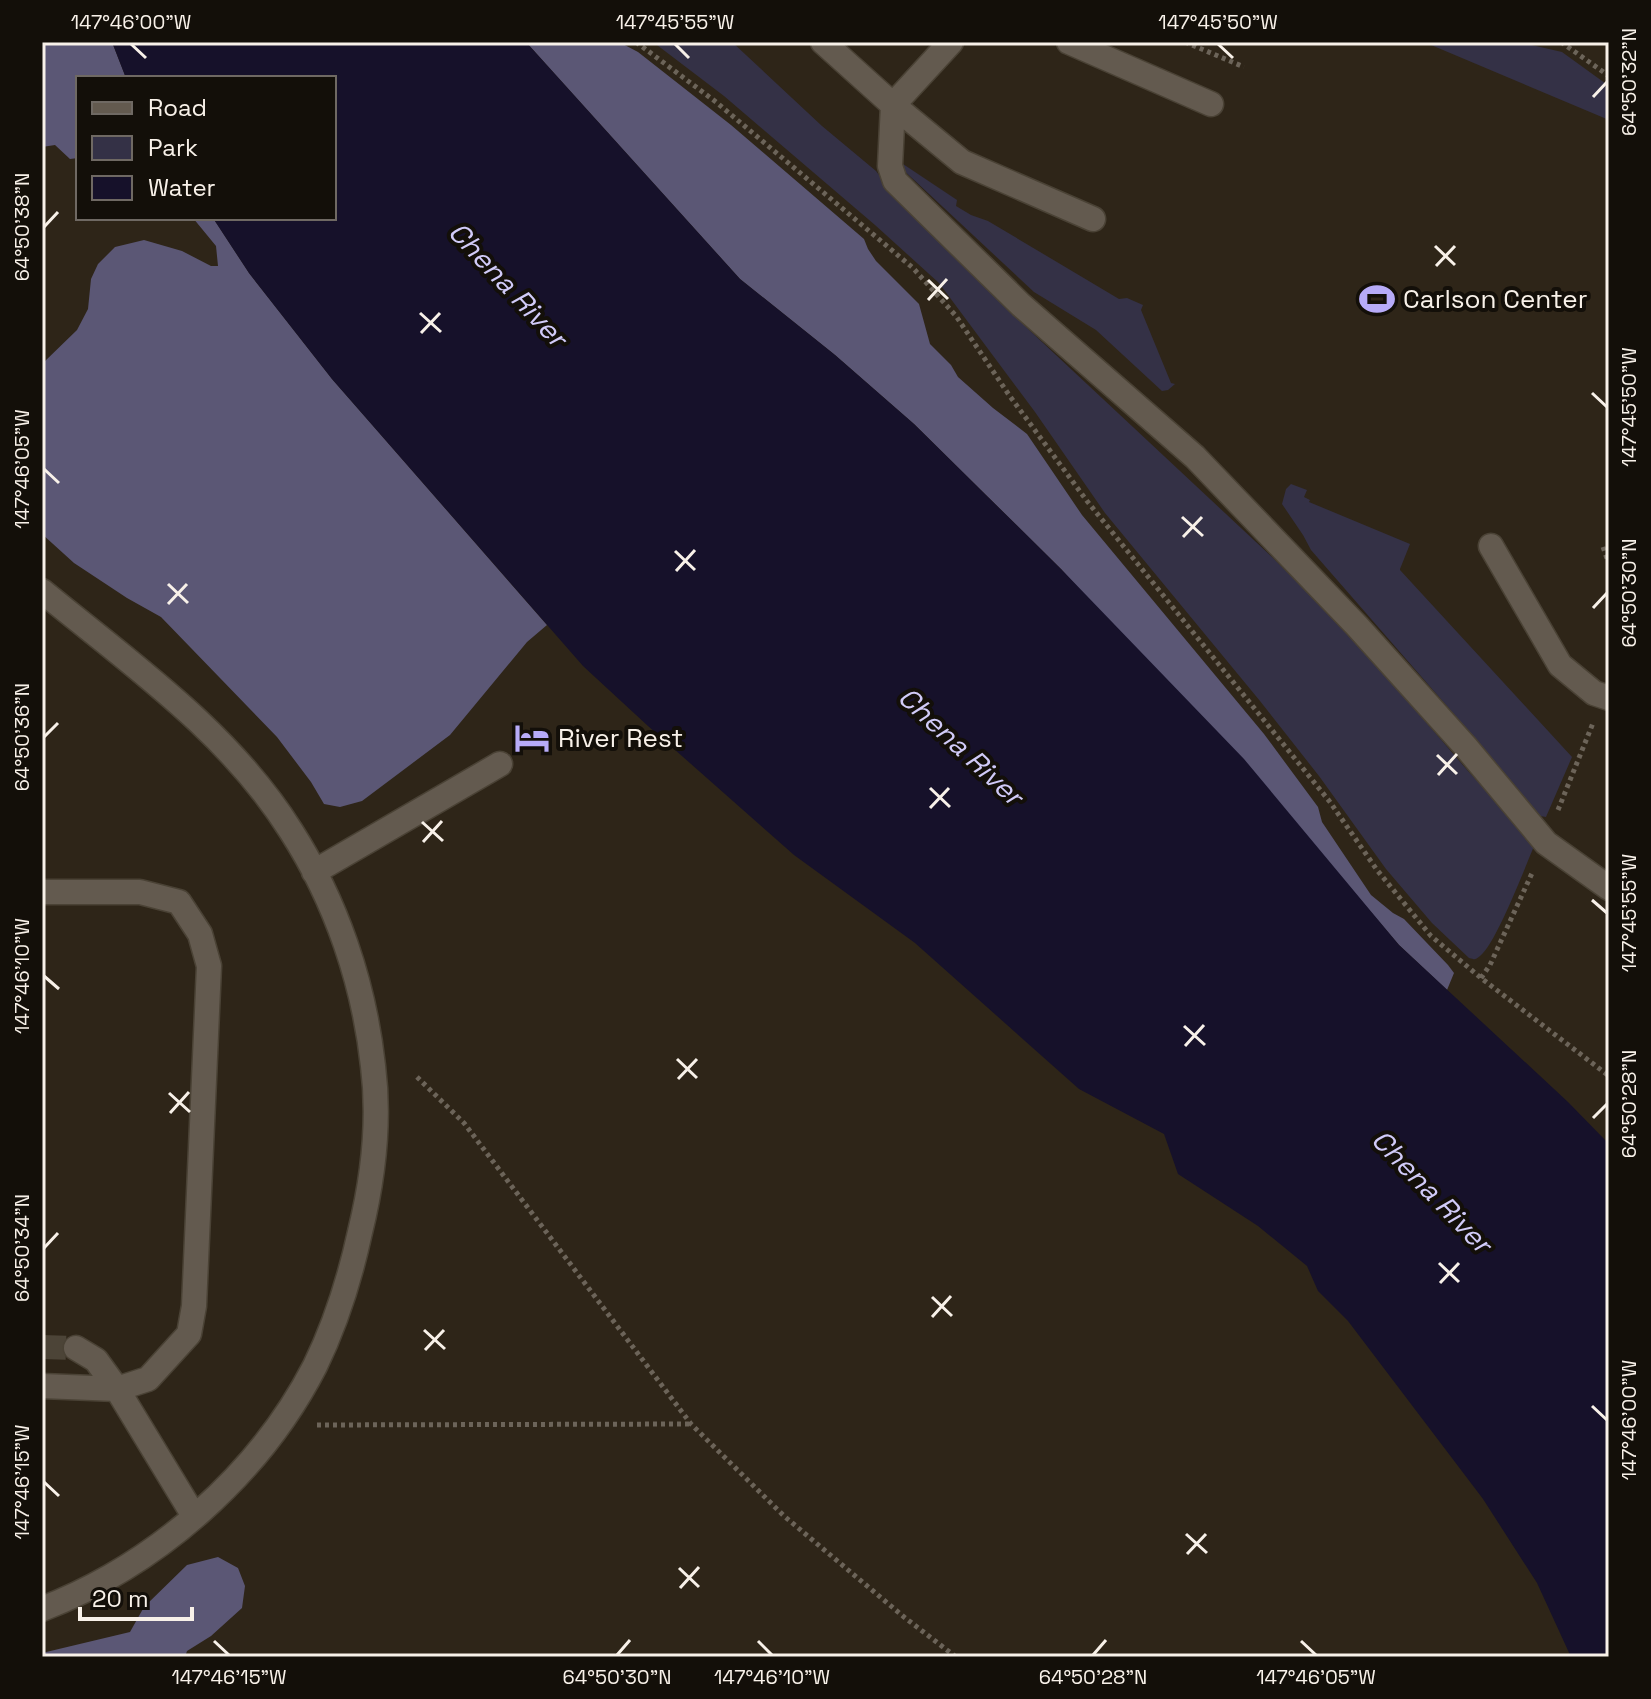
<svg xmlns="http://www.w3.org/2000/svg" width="1651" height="1699" font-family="'Space Grotesk',sans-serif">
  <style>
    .green { fill: #343146 }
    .forest { fill: #5b5775 }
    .water { fill: #16112a }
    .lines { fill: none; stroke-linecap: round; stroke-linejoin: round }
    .minor-tunnel { stroke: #4c4437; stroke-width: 24; stroke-dasharray: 24 12; stroke-linecap: butt }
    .minor-casing { stroke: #4a4235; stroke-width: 27 }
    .path { stroke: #6c6459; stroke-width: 5; stroke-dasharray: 4 4; stroke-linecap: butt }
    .minor { stroke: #635a4f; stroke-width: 24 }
    .ticks { fill: none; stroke: #f8f1e9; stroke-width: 3 }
    .labels { text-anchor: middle; stroke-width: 8; stroke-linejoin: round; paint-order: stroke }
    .poi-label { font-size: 26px; fill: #f8f1e9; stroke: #130f09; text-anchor: start }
    .water-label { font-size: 28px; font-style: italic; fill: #d1cbf8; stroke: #130f09 }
    .neatline { fill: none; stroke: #f8f1e9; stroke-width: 3 }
    .ticks-label { font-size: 20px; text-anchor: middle; fill: #f8f1e9 }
  </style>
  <rect width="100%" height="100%" fill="#2e2518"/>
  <path class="green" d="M653 42H732L822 126 876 171 904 208 920 221 989 288 1026 327 1272 557 1305 590 1376 664 1468 771 1535 844C1525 867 1496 944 1480 956 1474 961 1475 959 1469 958L1432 923 1386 869 1319 776 1260 701 1105 513 1035 412 939 283 875 225 724 96Z
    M1424 42H1519L1562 52 1609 86V120Z
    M897 160 957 200 956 206 971 215 988 221 1119 299 1127 298 1143 305 1141 310 1171 383 1175 384 1168 390 1162 391 1096 330 1034 292 913 179 900 167Z
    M1291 484 1307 490 1304 497 1310 500 1309 502 1410 544 1400 569V570L1572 757 1546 817 1540 816 1534 811 1489 760 1453 713 1311 550 1303 535 1282 504 1286 489Z"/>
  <path class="forest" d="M42 42H112L126 78H78V158L70 159 55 145 42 147Z
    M526 42H619L638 52 731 125 864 239 868 249 876 261 919 304 930 344 951 365 958 377 993 408 1027 434 1082 515 1264 734 1318 807 1322 822 1371 895 1393 913 1404 919 1448 965 1454 973 1447 990 1399 945 1336 871 1061 569 914 424 835 355 740 279Z
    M193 218H213L249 273 332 379 547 625 527 642 450 735 362 801 340 807 324 804 311 782 277 737 161 617 127 598 74 563 42 534V364L77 330 88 309 91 279 98 264 115 247 144 240 182 251 211 266H218L216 246Z
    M218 1557 238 1568 245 1586 242 1608 211 1636 187 1651 185 1657H42V1653L130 1632 144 1607 187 1565Z"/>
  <path class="water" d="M112 42H526L740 279 835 355 914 424 1061 569 1244 759 1399 945 1568 1102 1609 1144V1657H1571L1537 1583 1483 1499 1348 1321 1318 1291 1307 1266 1258 1226 1178 1174 1164 1134 1079 1089 915 943 794 855 648 726 583 666 332 379 249 273 213 218H334V78H126Z"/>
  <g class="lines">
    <path class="minor-tunnel" d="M42 1347 76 1348"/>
    <g class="minor-casing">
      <path id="minor" d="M823 42 893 105 962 162 1093 219
        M951 42 893 105 890 166 895 181 1021 305 1195 457 1357 626 1465 746 1546 843 1609 888
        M1069 42 1211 104
        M1491 546 1560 665 1594 693 1609 698
        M42 591C131 664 229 732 291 831 336 901 364 983 373 1066 380 1121 373 1179 360 1232 350 1278 336 1323 315 1366 259 1475 156 1565 42 1609
        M314 872 500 764
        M42 892H140L179 902 200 934 209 966 194 1306 189 1334 148 1379 117 1389 42 1386
        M76 1348 96 1360 117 1389 194 1516"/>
    </g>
    <path class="path" d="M636 42 716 102 913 268 956 316 1009 395 1087 501 1330 802 1377 870 1431 936 1481 978 1609 1076
      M1185 42 1244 67
      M1561 42 1609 76
      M1603 547 1609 564
      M1558 810 1593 723
      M1481 978 1490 965 1533 871
      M417 1077 464 1123 691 1424 784 1516 904 1617 956 1657
      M317 1425 691 1424"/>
    <use href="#minor" class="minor"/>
  </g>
  <path class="ticks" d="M131 44 146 58M675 44 689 58M1218 44 1233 58M1593 97 1607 82M44 227 58 212M1435 246 1455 265M1436 266 1455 246M928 280 948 299M928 300 947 279M420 313 441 332M421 333 440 313M1592 393 1607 407M44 469 59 483M1182 517 1203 536M1183 537 1202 517M675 551 695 570M676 571 695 550M168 584 188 603M168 604 187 584M1593 608 1607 593M44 737 58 723M1437 755 1457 774M1438 775 1457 754M930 788 950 807M930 808 949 788M422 822 443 841M423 842 442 821M1592 900 1607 913M44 976 59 989M1184 1026 1205 1045M1185 1046 1204 1025M677 1059 697 1078M678 1079 697 1059M169 1093 190 1112M170 1113 189 1092M1593 1118 1607 1104M44 1248 58 1233M1439 1263 1459 1282M1440 1283 1459 1263M932 1297 952 1316M932 1317 951 1296M424 1330 445 1349M425 1350 444 1330M1592 1406 1607 1420M44 1482 59 1496M1186 1534 1207 1553M1187 1554 1206 1534M679 1568 699 1587M680 1588 699 1567M214 1641 229 1655M758 1641 772 1655M1301 1641 1316 1655M617 1655 630 1640M1093 1655 1106 1640"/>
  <defs>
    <g id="stadium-bare" transform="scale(2.76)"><path d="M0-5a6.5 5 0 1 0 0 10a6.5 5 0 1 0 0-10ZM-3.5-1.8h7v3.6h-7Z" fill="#b7abf8" stroke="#130f09" stroke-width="2.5" paint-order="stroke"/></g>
    <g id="hotel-bare" transform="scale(2.76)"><path d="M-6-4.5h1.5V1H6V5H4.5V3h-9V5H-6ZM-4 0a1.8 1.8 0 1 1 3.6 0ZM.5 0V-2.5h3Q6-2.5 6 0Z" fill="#b7abf8" stroke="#130f09" stroke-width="2.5" paint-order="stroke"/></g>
  </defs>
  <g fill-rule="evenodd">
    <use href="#stadium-bare" x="1377" y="299"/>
    <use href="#hotel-bare" x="532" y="738"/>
  </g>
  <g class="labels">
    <g class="poi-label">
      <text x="1403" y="308">Carlson Center</text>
      <text x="558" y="747">River Rest</text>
    </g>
    <g class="water-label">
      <text transform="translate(508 284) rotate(47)" y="10">Chena River</text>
      <text transform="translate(961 746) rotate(43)" y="10">Chena River</text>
      <text transform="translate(1432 1191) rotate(46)" y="10">Chena River</text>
    </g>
  </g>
  <rect width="1651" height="1699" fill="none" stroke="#130f09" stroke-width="88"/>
  <rect x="76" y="76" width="260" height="144" fill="#130f09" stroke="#6f6963" stroke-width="2"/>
  <rect x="92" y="102" width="40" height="12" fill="#635a4f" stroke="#6f6963" stroke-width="2"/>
  <text x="148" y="116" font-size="24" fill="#f8f1e9">Road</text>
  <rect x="92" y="136" width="40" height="24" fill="#343146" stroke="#6f6963" stroke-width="2"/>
  <text x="148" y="156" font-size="24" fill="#f8f1e9">Park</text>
  <rect x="92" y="176" width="40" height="24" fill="#16112a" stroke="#6f6963" stroke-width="2"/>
  <text x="148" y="196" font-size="24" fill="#f8f1e9">Water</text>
  <path d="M80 1607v12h112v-12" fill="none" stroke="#f8f1e9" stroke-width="4"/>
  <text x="92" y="1607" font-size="24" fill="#f8f1e9" stroke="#130f09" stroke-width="6" paint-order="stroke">20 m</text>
  <rect x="44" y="44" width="1563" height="1611" class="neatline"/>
  <g class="ticks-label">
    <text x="131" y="29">147°46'00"W</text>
    <text x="675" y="29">147°45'55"W</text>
    <text x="1218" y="29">147°45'50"W</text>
    <text transform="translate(1629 82) rotate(-90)" y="7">64°50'32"N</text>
    <text transform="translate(22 227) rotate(-90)" y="7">64°50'38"N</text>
    <text transform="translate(1629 407) rotate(-90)" y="7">147°45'50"W</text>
    <text transform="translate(22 469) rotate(-90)" y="7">147°46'05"W</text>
    <text transform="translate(1629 593) rotate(-90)" y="7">64°50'30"N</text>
    <text transform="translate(22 737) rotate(-90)" y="7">64°50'36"N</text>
    <text transform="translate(1629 913) rotate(-90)" y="7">147°45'55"W</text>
    <text transform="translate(22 976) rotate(-90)" y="7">147°46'10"W</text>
    <text transform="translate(1629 1104) rotate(-90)" y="7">64°50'28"N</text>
    <text transform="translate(22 1248) rotate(-90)" y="7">64°50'34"N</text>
    <text transform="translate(1629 1420) rotate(-90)" y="7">147°46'00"W</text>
    <text transform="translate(22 1482) rotate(-90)" y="7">147°46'15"W</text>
    <text x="229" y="1684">147°46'15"W</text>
    <text x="617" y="1684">64°50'30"N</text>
    <text x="772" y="1684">147°46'10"W</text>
    <text x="1093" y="1684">64°50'28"N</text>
    <text x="1316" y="1684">147°46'05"W</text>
  </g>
</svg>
